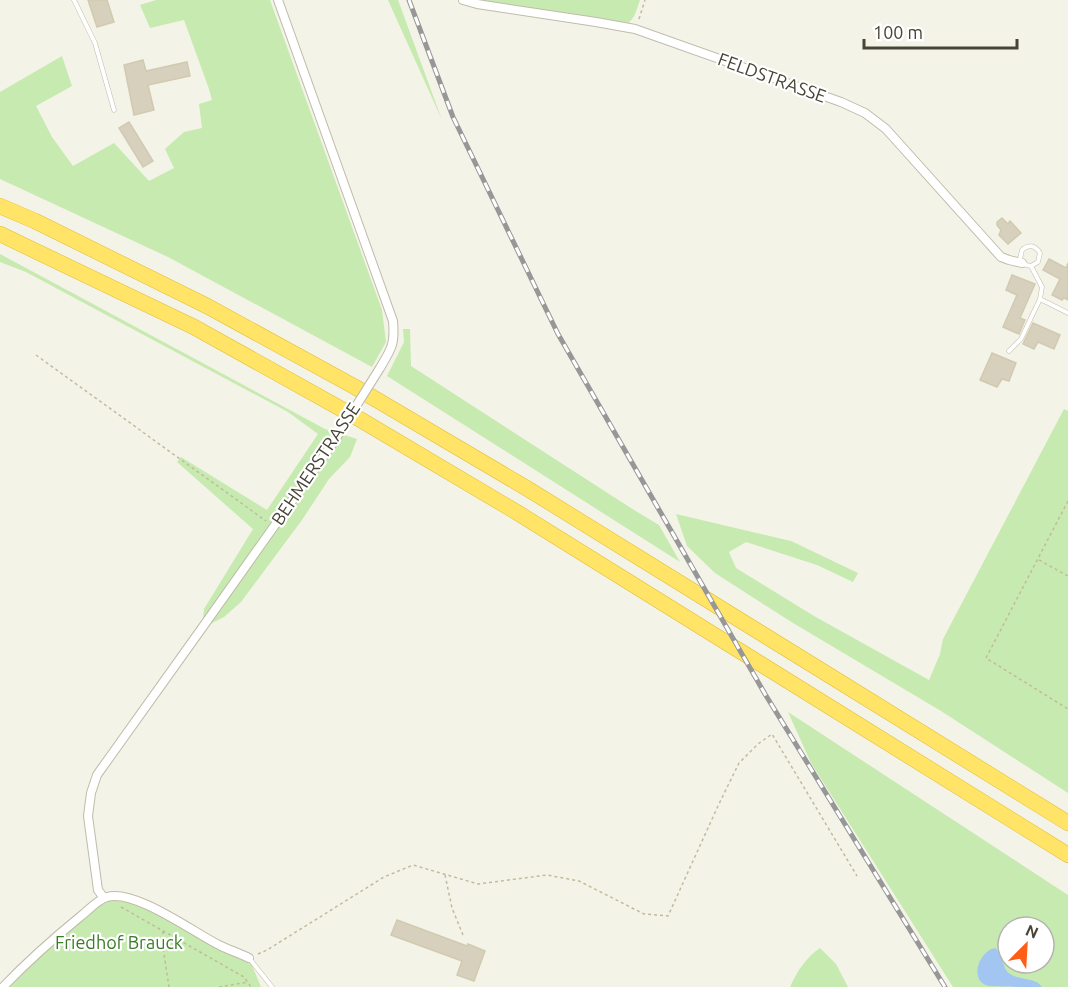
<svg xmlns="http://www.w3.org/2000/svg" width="1068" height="987" font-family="Ubuntu,sans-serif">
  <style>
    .green { fill: #c6eab0; fill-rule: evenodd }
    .water { fill: #a3c5f2 }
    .building { fill: #d6d0bd; stroke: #d1cab0; stroke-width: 1.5 }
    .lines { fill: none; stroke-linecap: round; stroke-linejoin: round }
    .lane-casing { stroke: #c0bcaa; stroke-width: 5 }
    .street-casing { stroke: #c0bcaa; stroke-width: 10 }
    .highway-casing { stroke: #e2bd34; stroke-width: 16 }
    .path { stroke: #c2bb9b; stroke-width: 1.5; stroke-dasharray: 3 3; stroke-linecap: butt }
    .lane { stroke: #fff; stroke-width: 4 }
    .street { stroke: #fff; stroke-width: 8 }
    .highway { stroke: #ffe468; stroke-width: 15 }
    .rail-casing { stroke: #979797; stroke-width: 5 }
    .rail { stroke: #fff; stroke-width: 3; stroke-dasharray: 9; stroke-linecap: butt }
    .street-bridge-casing { stroke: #c0bcaa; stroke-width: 10; stroke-linecap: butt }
    .street-bridge { stroke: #fff; stroke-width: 8 }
    .labels { text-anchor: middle; stroke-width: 4.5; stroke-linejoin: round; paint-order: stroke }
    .street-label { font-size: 18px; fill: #484436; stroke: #fff }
    .park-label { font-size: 18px; fill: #3a7c27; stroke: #fff }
  </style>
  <rect width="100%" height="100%" fill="#f4f3e8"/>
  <path class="green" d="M156 0H270L382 310 386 342 372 367 168 257 0 179V92L62 56 72 86 36 106 52 137 73 166 114 143 149 181 174 168 165 149 184 132 202 128 199 104 212 100 209 89 184 20 150 28 140 5Z
    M388 0H398L442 120Z
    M472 0H640C637 8 635 19 627 24Z
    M0 254 325 429 357 439 350 457 329 479 302 520 241 602 224 617 202 628 204 609 253 529 177 462 181 457 267 510 318 434 288 412 26 272 0 262Z
    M403 329H410L411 366 634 510 659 525 680 562 387 376 404 342Z
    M1064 409 1068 411V793L941 711 793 623 715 573 687 546 676 514 791 541 858 573 853 582 817 565 746 542 729 552 736 568 814 616 929 680 940 654 943 639Z
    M788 712 1068 895V987H953L811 763ZM1008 927H1044V963H1008Z
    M121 897 249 958 261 987H3L93 906Z
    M820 948 836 964 848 987H790C796 973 807 956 820 948Z"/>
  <path class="water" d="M995 948C1005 955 1001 968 1010 974 1021 981 1035 977 1042 987 1027 987 1003 987 989 986 968 981 979 951 995 948Z"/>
  <path class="building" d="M88 0H107L114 22 97 27Z
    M143 60 146 71 187 62 190 76 148 85 154 110 134 115 124 65Z
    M129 122 153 161 143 167 119 128Z
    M1002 218 1008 224 1010 221 1021 233 1008 244 999 235 1001 230 997 225V222Z
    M1049 259 1066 268 1068 263V300L1064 298 1062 300 1052 295 1060 279 1043 270Z
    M1012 275 1035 284 1020 318 1025 320 1019 334 1003 327 1017 295 1006 290Z
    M1033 323 1060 335 1054 349 1038 342 1034 349 1023 344Z
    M992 353 1016 363 1009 381 1002 379 997 387 980 380Z
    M397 920 467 946 468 944 485 951 474 981 457 975 462 961 391 935Z"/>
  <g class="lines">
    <g class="lane-casing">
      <path id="lane" d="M74 0 95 43 114 110
        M1031 266 1038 262 1040 253C1035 245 1028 244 1022 250L1020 259 1026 265 1031 266 1042 287 1040 299 1068 313
        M1009 351 1021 339 1040 299
        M249 958 272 987"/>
    </g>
    <g class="street-casing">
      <path id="street" d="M278 0 393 321C395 344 392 348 380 368
        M463 0 477 4 596 22 635 29 841 102 865 113 886 129 1001 257 1009 260 1022 263
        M104 898 98 890 88 816 91 793 97 775 202 628 333 443
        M3 987C27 962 54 938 81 916 89 910 97 900 107 897 135 889 193 932 219 945 229 950 239 953 249 958"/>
    </g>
    <g class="highway-casing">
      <path id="highway" d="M0 206 35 221 207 306 355 387 528 489 1068 823
        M0 234 194 327 361 420 518 513 1068 855"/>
    </g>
    <path class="path" d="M639 19 645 0
      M36 355 266 521
      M1068 501 986 658 1068 709
      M1039 560 1068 576
      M445 875 452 908 463 935
      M121 907 244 977 251 987
      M163 931 162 941 169 987
      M258 954 267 950 384 877 413 865 478 884 547 875 579 881 644 914 668 916 718 806 739 763 758 744 772 734 857 876
      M219 987 248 982"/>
    <use href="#lane" class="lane"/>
    <use href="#street" class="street"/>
    <use href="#highway" class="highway"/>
    <g class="rail-casing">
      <path id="rail" d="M409 0 453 117 558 334 765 694 945 987"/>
    </g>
    <use href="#rail" class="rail"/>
    <g class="street-bridge-casing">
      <path id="street-bridge" d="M333 443 380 368"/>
    </g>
    <use href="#street-bridge" class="street-bridge"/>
  </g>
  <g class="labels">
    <g class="street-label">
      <text transform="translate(772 78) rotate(20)" y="6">FELDSTRASSE</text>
      <text transform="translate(316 464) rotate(-56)" y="6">BEHMERSTRASSE</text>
    </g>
    <g class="park-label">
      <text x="119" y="949">Friedhof Brauck</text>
    </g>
  </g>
  <g transform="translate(1026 945) rotate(24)"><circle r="28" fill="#ffffff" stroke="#b6b4af" stroke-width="1.5"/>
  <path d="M0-4.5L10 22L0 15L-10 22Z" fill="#ff5c14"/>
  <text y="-9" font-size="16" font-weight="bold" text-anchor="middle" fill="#484436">N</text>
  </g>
  <path d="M864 39v9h153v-9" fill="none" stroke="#484436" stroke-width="3"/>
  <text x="873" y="39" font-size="18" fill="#484436" stroke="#ffffff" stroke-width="4.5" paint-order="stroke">100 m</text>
</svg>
